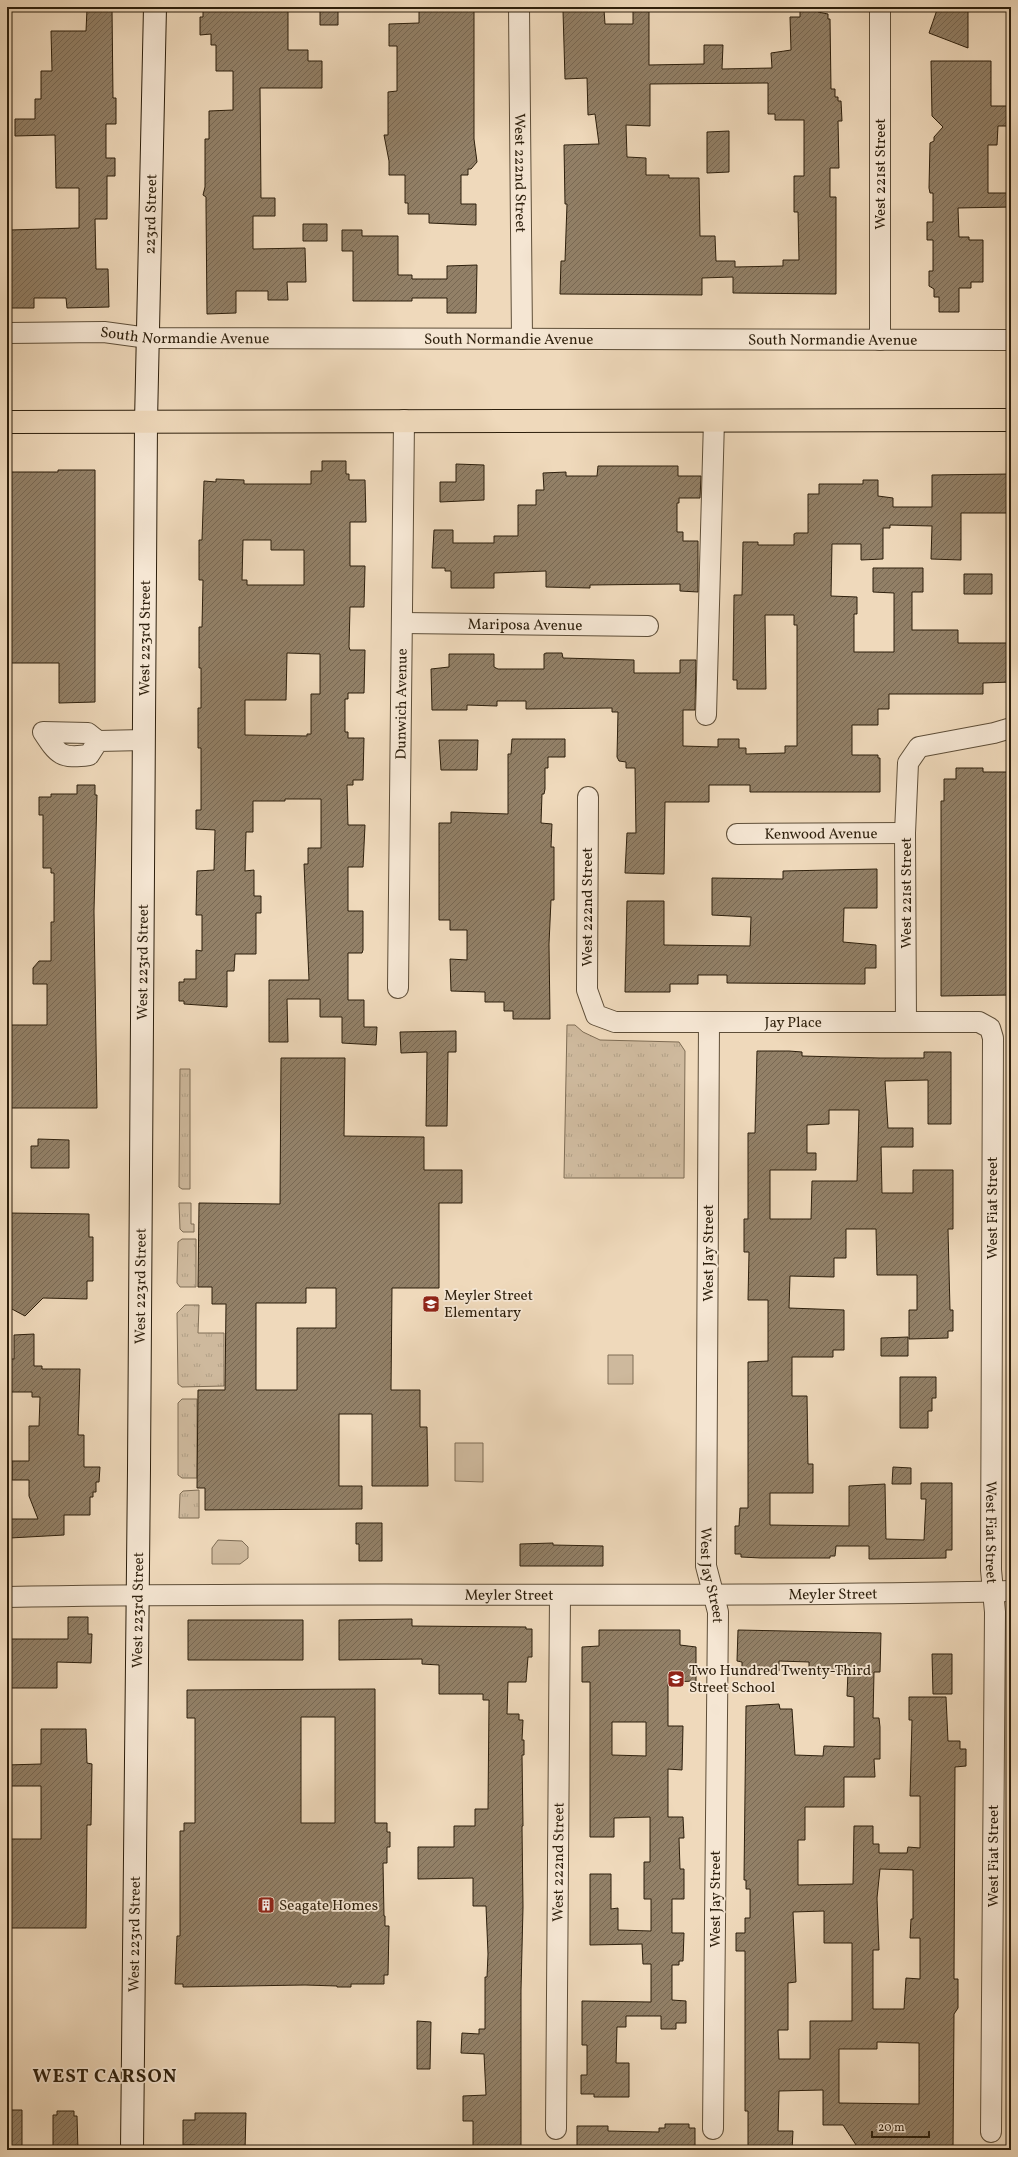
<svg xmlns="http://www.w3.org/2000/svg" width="1018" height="2157" font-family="Vollkorn,serif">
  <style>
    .grass { fill: url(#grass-tufts); stroke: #7e6c54 }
    .park { fill: #ceb99d; stroke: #7e6c54 }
    .building { fill: url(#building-hatch); stroke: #2d1f0c; fill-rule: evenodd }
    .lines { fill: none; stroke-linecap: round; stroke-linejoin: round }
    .minor-casing { stroke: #5e4e38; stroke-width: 22 }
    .secondary-casing { stroke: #2d1f0c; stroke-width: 24 }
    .primary-casing { stroke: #2d1f0c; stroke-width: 24 }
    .minor { stroke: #f5e6d3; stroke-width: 20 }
    .secondary { stroke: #f5e6d3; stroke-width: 22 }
    .primary { stroke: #efd9bb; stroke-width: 22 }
    .labels { text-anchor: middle; stroke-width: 3.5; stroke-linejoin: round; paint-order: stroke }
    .street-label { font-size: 15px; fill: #2d1f0c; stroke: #f5e6d3 }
    .poi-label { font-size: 15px; fill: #2d1f0c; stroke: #f5e6d3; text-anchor: start }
    .district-label { font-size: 19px; font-weight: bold; letter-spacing: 1px; fill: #2d1f0c; stroke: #f5e6d3 }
  </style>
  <defs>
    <pattern id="grass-tufts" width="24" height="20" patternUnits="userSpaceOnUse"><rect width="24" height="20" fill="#ceb99d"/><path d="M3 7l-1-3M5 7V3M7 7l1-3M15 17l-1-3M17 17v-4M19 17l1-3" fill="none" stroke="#b19f86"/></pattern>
    <pattern id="building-hatch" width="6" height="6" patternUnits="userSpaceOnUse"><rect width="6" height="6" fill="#928067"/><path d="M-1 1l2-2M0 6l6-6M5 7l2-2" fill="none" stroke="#786853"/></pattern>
  </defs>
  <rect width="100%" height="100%" fill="#efd9bb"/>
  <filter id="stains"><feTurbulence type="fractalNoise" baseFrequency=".005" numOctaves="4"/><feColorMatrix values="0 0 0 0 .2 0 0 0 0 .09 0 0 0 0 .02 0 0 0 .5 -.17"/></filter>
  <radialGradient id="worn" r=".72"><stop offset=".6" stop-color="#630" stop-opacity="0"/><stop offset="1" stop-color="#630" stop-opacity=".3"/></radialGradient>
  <path class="grass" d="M567 1025H575L583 1032 600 1040 679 1042 685 1051 684 1178H564Z
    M180 1069H190V1189H182L179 1187Z
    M179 1203H191V1224H194V1232H183L180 1229Z
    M182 1239H196V1287H180L177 1283 178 1242Z
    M185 1305H199L198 1333H224V1386L182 1387 178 1384 177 1313Z
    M182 1399H197V1478H182L178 1475V1403Z
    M199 1490V1518H179L180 1494 183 1491Z"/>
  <path class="park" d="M608 1355H633V1384H608Z
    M455 1443H483V1482L455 1481Z
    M218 1540 242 1541 248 1547V1558L240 1564H212V1548Z"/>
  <path class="building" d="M273 7 288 8V50H308V61H322V88H260L261 198H275V216H253V249L305 248 306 282H287L288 300H268V291H236V313L207 314 206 206V197L203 195 205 187V139H209V111L233 110V71H216V45H211V34L200 35V17H203V8Z
    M320 7H338V25H320Z
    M633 7H649V65L704 64V45H723L722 69 772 68 771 53 791 50 790 17H800V7H818V12L828 14V19H830L831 89H835V97H838V101H841L842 121H838L839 168H830V197H836V294L733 293V277L702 278V295L560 294 561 261H565L567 204H565L564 145 599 144 595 114 588 115 587 78 565 79 563 11 604 10 605 24H633ZM768 83V114H775V120H804V176H794V212H798L799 260H783V266L735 267V261H716L715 236H700L699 178H669V175H646V158L627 157 626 125 650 126V84Z
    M938 7H968V48L929 33Z
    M87 9H112L113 98H116V124H106V158H115V176H107V219H95L96 269H108L109 307 67 308 66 298H34V308H7V269H10V230L79 228V188H56L55 135 15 136V119H35V99H41V71H52L51 31H86Z
    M474 9V139L477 162 471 169H468V175H461V204H476V225L429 223V214H408V203H405V175H389V161L384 135H388V92L397 91V46H389V24L419 23V10Z
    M931 61H991V106H1011V126H998L997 145H988V193H1011V207L958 208 959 237H969V240H983V282H971V288H959V312H939V297H934V289L929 286V271H933V240H927V222H933V193H930L929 188 930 143 934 141V137L943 127 932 116Z
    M729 131V172L707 173V132Z
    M303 224H327V241H303Z
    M342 230H362V236H398V275H412V279H447V266L477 265 476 313H447V298H412V301H353V251H342Z
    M322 461H346V474H349V480H365L366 522H350V566H365L364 607H350L349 647 350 650H365L364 693H348V699H345V732H348V738H364L363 780H353V785H347L348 825H365L363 867H348V911H363V950L362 953H348V1000H364V1027H377L376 1045 342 1043V1017H320V999H287L288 1042H269V980H309L304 864H308V848H321V799H285V801H253V832H246L245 871 254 870V896H261V913H256V954H235L234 971H227V1007L184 1004V1001H179V982H184V979H196V950L202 951V915H196L197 871 214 870 215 830 196 829V810H201V748H198V708H201V668H199V627H202L203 580H199V540H202L204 481 216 482V479L244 480V484H311V471H322ZM243 540H271V550H304V585H247V580H242ZM287 653 320 654V694H311V734H307V736L245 735V700H286Z
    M456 464 484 465V500L440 502V482H456Z
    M598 466H678V476H701L700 498H679V503H677V532H683V541H698V592L680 591V584L590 585V588L546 587V571L494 573V588H451V571H445V568H432L434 530H453V543H494V536H518V505H536V490H544L543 473 566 472V476H597Z
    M58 470H95V702L59 703V663H7V472H58Z
    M1011 474V513H961V560L931 559 932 526 890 525V528H883V559L861 560V544H832L831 596 857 597V614H854V652H894V593L873 592V568H923V592H912V630H958V643H1011V682L983 683V694H889V709H878V725H852V755H878V758H880V792H750V785H709V802H665L664 874 625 873 627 833H636L635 768H626V762L619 761 617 757 618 712H612V708L526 709V701H497V706L467 705V710H432L431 669 449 667V654H494V667L498 669H544V654L546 653H562L563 658 634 660V673H680V660H696L695 710H683V746L718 747V739H739V748H746V754L785 753V746H797V625H794V615H765L766 689H737V680H733L734 595H742L743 542H758V545H794V534L796 533H808V494H819V484H863V480H878V496L893 498V507H932V475Z
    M964 574H992V594H964Z
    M512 739H565V757H548V768H545V789L544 794H542L541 823 552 824 551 847H554V900H551L549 944 550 1019H513V1011H504V1002H485V992L451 991 450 959 467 960V930H450V920H439V823H451V812L508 814V754H511Z
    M439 740H478L477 770H441Z
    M956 768H983V772H1011V995L941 996V801H944V779H956Z
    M77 785H95V795H97L94 911 97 1108H7V1025H47V984H33V968L39 961H51V922H54V873H51V868H43V815H39V797H51V794H77Z
    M877 869V908H844L843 942 876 945V968H865V984L727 983V975H698V984H670V992H625L627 901H664V945L750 946 751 917 712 915V878L783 879V871Z
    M456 1031V1052H448L447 1126H426L427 1052 401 1053 400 1032Z
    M757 1051H789L802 1052V1056L880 1058H924V1052H951V1124H928V1080L885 1081 888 1128H913V1147H881L882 1193H913V1170H953V1229H948L950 1310H953V1331H948V1338L909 1339V1310H917V1275H877L876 1229H846V1258H834V1277L790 1276 789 1308 844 1310V1350H833V1357H792V1396H807L808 1464H813V1493H770V1525L849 1526V1486L885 1484 886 1539 924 1540 926 1499H921V1483H952V1550H946V1558L869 1559V1546H836L835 1556H830V1558H761L741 1557V1554H735V1526H739L740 1508H748V1362L768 1361V1300H748L749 1252H744V1219H748V1133H755ZM829 1110H859L857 1181H812L811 1219H770V1170H816V1153H807V1125L829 1124Z
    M281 1058H345L344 1136 424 1137V1170H462V1203H439V1288H392L391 1390H420V1427H427L428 1486H372V1414H339V1486H362V1509L205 1510V1488H197L198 1390H225L226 1304H212V1287H198L199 1203 280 1204ZM306 1288H336V1328H297V1390H256V1303H306Z
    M38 1139 69 1140V1168H31V1146H38Z
    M7 1213 89 1214V1237H93V1281H87V1299L43 1298 25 1316 10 1308 7 1305Z
    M34 1334V1366H42V1369H80L78 1435H84V1467H100L99 1482H96V1492H93V1497H90V1515H64V1535L10 1538V1519H38L29 1496V1480H12V1461H29V1426H39L40 1397H32V1392H7V1359H14V1335Z
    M908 1337V1356H881V1338Z
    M900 1377H936V1398H932V1411H928V1428H900Z
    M893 1467 911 1468V1484H892Z
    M356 1523H382V1561H359V1544H356Z
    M553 1543V1545L603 1546V1566H520V1544Z
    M68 1617H88V1634H92L91 1663 57 1662V1688H7V1639H68Z
    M412 1619V1626L526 1627V1629H532V1657H528L526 1682H508L507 1714H519V1720H523L522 1740H524V1755H522L523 1826H522L523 1907 521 1990V2150H473V2121H463V2096L486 2095 484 2054 461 2053 462 2033 479 2034V2029H485V1977H487L488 1954 486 1906H473V1878L418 1879V1847H454V1826H475V1809H488L489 1700H483V1694H439V1665L422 1664V1659L339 1660V1620Z
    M188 1620H303V1660H188Z
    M599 1630H680V1645L696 1647V1681L668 1682V1726H683L682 1770 668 1769V1817H683L684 1838H679L680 1869H684V1899H672V1933H684L683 1961H679V1965H672V2000L686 2001V2023H676V2029H661V2016H626V2027H617L616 2063H629V2097H594V2094H581V2075H587V2045H582V2001L651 2002V1964H643L642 1944 590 1945V1874H611V1909L618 1908V1930L651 1931V1899H644V1862H650V1817L614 1818V1837H590V1682H582V1647L599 1646ZM612 1722H646V1756L612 1755Z
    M738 1630 881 1633 880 1672H874L873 1718H879L880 1727V1759H874L875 1777H844V1807H805V1840H798V1885L853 1884 854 1826H873V1844H879V1853H907L908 1847 920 1848V1796H910L912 1720H909V1697H946L948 1741H960V1749H966V1766L955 1767 954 1979H958V2008L954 2014 953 2150H919V2147L858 2148 843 2125H823V2090L779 2091 778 2131H793L792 2150H748V2111H745V1951H736V1933H745V1918H750V1889H746V1880H744L746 1706 779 1704 780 1709H792L795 1755 823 1756 824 1746 854 1747V1697L847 1696 848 1671H809V1662L779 1661V1671L742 1670V1662L737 1661ZM880 1869 913 1870V1919H911L910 1938H920V1979L906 1978 904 2009H873V1950H879L877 1898ZM824 1911V1943H852V2021H810V2059H779L778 2030H788V1983L796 1982 793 1912ZM877 2042 919 2043V2104L839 2103V2049H877Z
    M932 1654H952V1694H933Z
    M375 1689V1823H387V1832H390V1847H387V1863H383L384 1916H385V1926H389L388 1975H384V1984H351V1987H337V1986L305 1985 183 1987V1984H175L177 1936H180V1831H184V1823H195V1718H187V1690ZM301 1717H335V1823H301Z
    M41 1729H86L87 1763 92 1764 91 1825H87L86 1928H7V1839H41V1786H7V1765L41 1764Z
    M417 2021 431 2022 430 2069H417Z
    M7 2110H22V2150H7Z
    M57 2111H74V2116H77L78 2150H53V2115H57Z
    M195 2113H246L245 2150H195V2145H183V2120H195Z
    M665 2124H689V2128H695V2150H577V2126H608V2131L659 2132V2128H665Z"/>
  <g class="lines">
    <g class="minor-casing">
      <g id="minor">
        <path id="s1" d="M519 7 522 339"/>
        <path d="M880 7V340"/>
        <path id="s2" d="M7 333 104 332 148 338 1011 340"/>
        <path id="s3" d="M402 623 648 626"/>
        <path d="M706 715 714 420"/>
        <path d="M98 741 89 755C61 759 58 755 43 732L88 733 98 741 144 740"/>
        <path id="s4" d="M588 797 587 990 596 1015 615 1022H979L990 1028 993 1038 991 1570 995 1612 991 2132"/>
        <path id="s5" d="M737 834 905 833"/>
        <path id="s6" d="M398 988 404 420"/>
        <path d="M906 1022 905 833 908 763 919 747 994 733 1011 728"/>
        <path id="s7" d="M709 1023 706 1566 718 1612 713 2129"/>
        <path id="s8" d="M7 1597C342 1591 676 1599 1011 1591"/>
        <path id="s9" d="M556 2129 560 1595"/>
      </g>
    </g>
    <g class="secondary-casing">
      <g id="secondary">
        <path id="s10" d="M132 2150 139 1469 146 422 155 7"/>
      </g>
    </g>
    <g class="primary-casing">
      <path id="primary" d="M7 422 1011 420"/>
    </g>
    <use href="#minor" class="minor"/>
    <use href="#secondary" class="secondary"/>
    <use href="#primary" class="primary"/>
  </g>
  <defs>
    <g id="school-square" transform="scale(0.9)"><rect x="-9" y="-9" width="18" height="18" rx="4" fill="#8f2418" stroke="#f5e6d3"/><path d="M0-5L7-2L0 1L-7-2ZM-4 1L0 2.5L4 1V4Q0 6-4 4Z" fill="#fff"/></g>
    <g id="building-square" transform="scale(0.9)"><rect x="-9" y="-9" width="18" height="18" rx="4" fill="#8f2418" stroke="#f5e6d3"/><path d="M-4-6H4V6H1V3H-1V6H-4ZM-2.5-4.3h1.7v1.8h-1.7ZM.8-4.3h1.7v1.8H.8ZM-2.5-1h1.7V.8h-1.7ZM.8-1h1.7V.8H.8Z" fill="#fff"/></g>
  </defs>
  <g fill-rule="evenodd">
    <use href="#school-square" x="431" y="1304"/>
    <use href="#school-square" x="676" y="1679"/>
    <use href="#building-square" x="266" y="1905"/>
  </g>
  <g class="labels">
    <g class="street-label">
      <text dy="5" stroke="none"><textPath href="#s1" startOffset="166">West 222nd Street</textPath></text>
      <text transform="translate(880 174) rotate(-90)" y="5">West 221st Street</text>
      <text dy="5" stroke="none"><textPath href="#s10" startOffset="1936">223rd Street</textPath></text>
      <text dy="5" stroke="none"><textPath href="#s2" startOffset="178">South Normandie Avenue</textPath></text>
      <text dy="5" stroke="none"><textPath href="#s2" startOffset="502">South Normandie Avenue</textPath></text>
      <text dy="5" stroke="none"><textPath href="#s2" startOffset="826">South Normandie Avenue</textPath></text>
      <text dy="5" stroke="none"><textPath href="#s3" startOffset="123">Mariposa Avenue</textPath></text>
      <text dy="5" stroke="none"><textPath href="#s10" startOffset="1512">West 223rd Street</textPath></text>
      <text dy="5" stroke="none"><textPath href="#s6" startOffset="284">Dunwich Avenue</textPath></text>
      <text dy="5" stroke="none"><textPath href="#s5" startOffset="84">Kenwood Avenue</textPath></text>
      <text transform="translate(906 893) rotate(-90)" y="5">West 221st Street</text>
      <text transform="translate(587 907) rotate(-90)" y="5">West 222nd Street</text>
      <text dy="5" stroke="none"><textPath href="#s10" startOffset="1188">West 223rd Street</textPath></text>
      <text dy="5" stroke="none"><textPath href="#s4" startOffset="418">Jay Place</textPath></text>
      <text transform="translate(992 1208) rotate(-90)" y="5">West Fiat Street</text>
      <text transform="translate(708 1253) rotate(-90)" y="5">West Jay Street</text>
      <text dy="5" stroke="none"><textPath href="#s10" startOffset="864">West 223rd Street</textPath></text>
      <text dy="5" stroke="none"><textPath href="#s4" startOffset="1121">West Fiat Street</textPath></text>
      <text dy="5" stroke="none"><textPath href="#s7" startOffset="553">West Jay Street</textPath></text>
      <text dy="5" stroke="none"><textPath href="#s8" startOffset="826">Meyler Street</textPath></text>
      <text dy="5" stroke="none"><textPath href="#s8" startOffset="502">Meyler Street</textPath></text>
      <text dy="5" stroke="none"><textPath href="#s10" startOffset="540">West 223rd Street</textPath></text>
      <text transform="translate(993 1856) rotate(-90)" y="5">West Fiat Street</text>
      <text dy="5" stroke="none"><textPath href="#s9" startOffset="267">West 222nd Street</textPath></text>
      <text transform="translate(715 1899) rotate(-90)" y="5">West Jay Street</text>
      <text dy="5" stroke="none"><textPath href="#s10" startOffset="216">West 223rd Street</textPath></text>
    </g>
    <g class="poi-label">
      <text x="444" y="1300">Meyler Street<tspan x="444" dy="17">Elementary</tspan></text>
      <text x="689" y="1675">Two Hundred Twenty-Third<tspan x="689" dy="17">Street School</tspan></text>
      <text x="279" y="1910">Seagate Homes</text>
    </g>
    <g class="district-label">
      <text x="105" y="2082">WEST CARSON</text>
    </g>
  </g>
  <rect width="1018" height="2157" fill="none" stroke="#efd9bb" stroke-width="24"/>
  <rect x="8" y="8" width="1002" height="2141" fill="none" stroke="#2d1f0c" stroke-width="2"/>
  <rect x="12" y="12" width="994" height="2133" fill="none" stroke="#2d1f0c"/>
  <path d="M872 2131v6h57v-6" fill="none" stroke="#2d1f0c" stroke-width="2"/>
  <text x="878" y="2131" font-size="12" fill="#2d1f0c" stroke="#f5e6d3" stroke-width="3" paint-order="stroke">20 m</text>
  <rect width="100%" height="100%" filter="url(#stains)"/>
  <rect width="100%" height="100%" fill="url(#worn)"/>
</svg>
